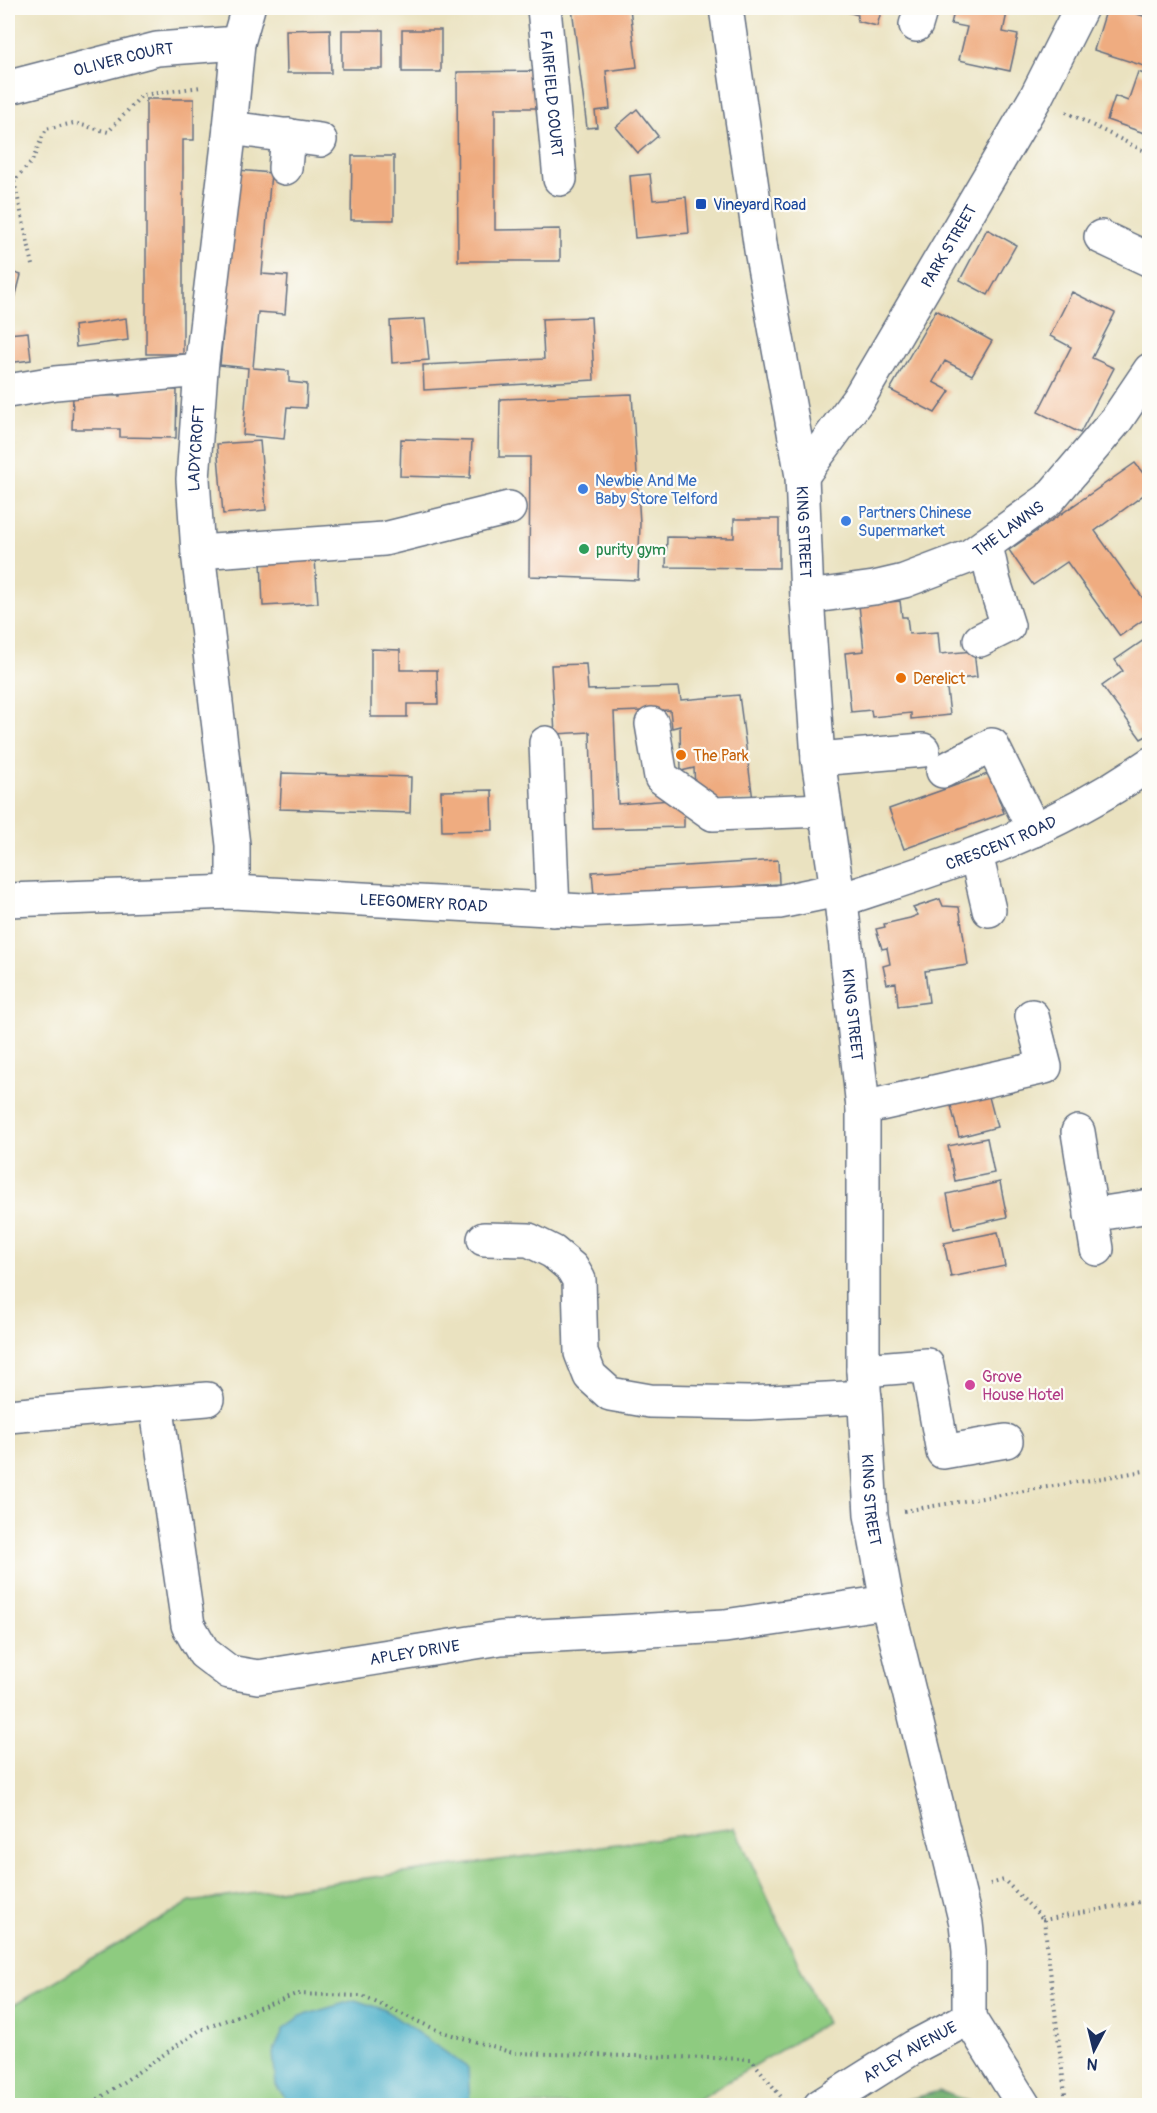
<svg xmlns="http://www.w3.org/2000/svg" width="1157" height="2113" font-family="Pangolin,sans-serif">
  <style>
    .green { fill: #8ecb80; stroke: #547d6f; stroke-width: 1.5 }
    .forest { fill: #72af6e; stroke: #466f66; stroke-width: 1.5 }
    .water { fill: #49aec8; stroke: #326e93; stroke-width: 1.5 }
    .building { fill: #efac80 }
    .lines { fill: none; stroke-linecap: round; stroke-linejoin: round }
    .minor-casing { stroke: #636e80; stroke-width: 36 }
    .path { stroke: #636e80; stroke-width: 4; stroke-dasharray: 1.5 4.5; stroke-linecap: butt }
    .minor { stroke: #fff; stroke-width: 33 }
    .transit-dot { fill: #1a4fb4; stroke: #fdfcf7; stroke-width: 2 }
    .shop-dot { fill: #3f7fe0; stroke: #fdfcf7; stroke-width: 2 }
    .leisure-dot { fill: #2e9e5b; stroke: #fdfcf7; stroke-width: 2 }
    .food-dot { fill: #e8710a; stroke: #fdfcf7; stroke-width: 2 }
    .hotel-dot { fill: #d1479c; stroke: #fdfcf7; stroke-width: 2 }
    .labels { text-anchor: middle; stroke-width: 4.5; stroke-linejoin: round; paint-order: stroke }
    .street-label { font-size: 16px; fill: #1b2f5e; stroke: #fdfcf7 }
    .transit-label { font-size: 16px; fill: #164399; stroke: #fdfcf7; text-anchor: start }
    .shop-label { font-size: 16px; fill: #366cbe; stroke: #fdfcf7; text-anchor: start }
    .leisure-label { font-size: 16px; fill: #27864d; stroke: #fdfcf7; text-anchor: start }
    .food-label { font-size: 16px; fill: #c56008; stroke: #fdfcf7; text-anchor: start }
    .hotel-label { font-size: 16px; fill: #b23c85; stroke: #fdfcf7; text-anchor: start }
  </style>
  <rect width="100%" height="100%" fill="#fdfcf7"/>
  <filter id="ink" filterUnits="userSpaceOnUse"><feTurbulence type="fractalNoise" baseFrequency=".0167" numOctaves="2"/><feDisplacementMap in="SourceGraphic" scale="12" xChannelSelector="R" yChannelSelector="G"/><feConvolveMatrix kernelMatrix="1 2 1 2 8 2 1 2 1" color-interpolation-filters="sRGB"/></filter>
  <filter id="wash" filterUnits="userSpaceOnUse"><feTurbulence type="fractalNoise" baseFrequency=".008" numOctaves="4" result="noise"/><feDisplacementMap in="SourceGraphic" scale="24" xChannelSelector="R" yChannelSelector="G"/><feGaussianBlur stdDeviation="1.35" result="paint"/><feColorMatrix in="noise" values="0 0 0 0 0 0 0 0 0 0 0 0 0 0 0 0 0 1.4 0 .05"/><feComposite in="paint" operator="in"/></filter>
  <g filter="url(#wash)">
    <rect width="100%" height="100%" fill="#eae2c0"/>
    <path class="green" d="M735 1828 826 2023 689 2105 8 2106V2004H16L190 1902Z"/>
    <path class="forest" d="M939 2091 980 2105H887Z"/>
    <path class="water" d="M355 2000 385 2010 468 2068 470 2105H290L276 2085 273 2053 284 2029 301 2016Z"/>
    <g id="blocks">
      <path class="building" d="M572 8H630L637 67 606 71 610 109 595 111 597 127 587 128Z
        M834 8H882L877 26 857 21 858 15Z
        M955 8H1008L1003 32 1018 35 1010 71 959 60 967 27 951 24Z
        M1107 8H1118L1150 18V31L1146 42 1150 43V68L1094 50Z
        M330 29 331 73H287L286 30Z
        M342 30H383V69H342Z
        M402 30H441V72H402Z
        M539 71V108H495V230L560 229V261H458L457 72Z
        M1138 72 1150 76V127L1147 134 1107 120 1115 96 1128 101Z
        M146 99H194V140H183V354H146Z
        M637 109 658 136 638 153 616 127Z
        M352 156H394V220H351Z
        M238 170 271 173 262 274 288 276 285 314 258 312 253 368 289 371V382L307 384 306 408 287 407 284 439 243 435 248 368 220 365Z
        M650 174 653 200 686 197 689 233 635 238 630 176Z
        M987 229 1016 245 988 295 960 280Z
        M8 271 21 275 10 318 8 317Z
        M1072 292 1115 313 1092 358 1114 368 1080 433 1038 412 1071 347 1050 336Z
        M936 310 992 341 972 375 945 361 933 382 950 391 935 413 890 390Z
        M591 317 594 380 424 390 423 365 544 359 542 319Z
        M126 318 128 340 76 347 74 326Z
        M425 319 429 360 392 363 390 321Z
        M28 332 31 360 8 363V334Z
        M121 388 177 390 176 438 120 437V429H72L73 395 120 396Z
        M632 394 640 523 638 580 529 576 530 457H499L500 399Z
        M401 439 472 441 470 478 400 476Z
        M260 441 266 510 223 514 217 444Z
        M1135 463 1150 482V490L1095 531 1150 608V615L1120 636 1067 562 1033 585 1009 550Z
        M734 519H779V568L666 567 667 537 734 538Z
        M315 559 318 603 263 606 261 561Z
        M900 601 902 617H907L909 634 938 632 940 654 974 651 977 677 946 680 950 715 911 719V713L872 717 871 710 851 712 845 653 864 651 859 605Z
        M1150 636V691L1146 694 1150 699V734L1141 739 1102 686 1123 671 1115 660Z
        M371 649 400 650V670H437L438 704H407V717H371Z
        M586 664 588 690 679 687 681 700 739 695 753 800 708 802 695 788 694 768 681 771 680 726 672 728 670 710 614 712 618 804 684 799V827L593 829 590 732 555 734 551 665Z
        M996 771 1004 795 998 797 1004 813 904 849 889 809Z
        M282 773 411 777 410 813 280 809Z
        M492 790 493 830 442 831 441 791Z
        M778 860 779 884 594 896 592 872Z
        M940 899 943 906 959 907 968 965 925 971 929 1002 898 1006 896 983 887 984 883 966 890 964 887 948 882 949 876 929 885 927 884 924 910 918 918 915 913 908Z
        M988 1093 997 1127 959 1137 950 1102Z
        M987 1138 994 1173 955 1181 948 1146Z
        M1000 1182 1007 1217 954 1229 947 1194Z
        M998 1232 1005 1266 951 1277 944 1243Z"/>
    </g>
  </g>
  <g filter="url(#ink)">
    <use href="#blocks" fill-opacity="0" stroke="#636e80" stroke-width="1.5"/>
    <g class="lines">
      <g class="minor-casing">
        <g id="minor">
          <path id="s1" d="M544 8 560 179"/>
          <path id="s2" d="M726 8 761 250 802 476 807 597 818 759 837 890 841 900 863 1108V1370L871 1515 887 1602 966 1923 969 1951V2018"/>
          <path d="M916 25 921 8"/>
          <path id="s3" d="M10 87 157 49 238 43"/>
          <path d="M230 128 320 140"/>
          <path d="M285 168 288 135"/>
          <path d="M1101 237 1150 260"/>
          <path d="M8 391 55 383 201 370"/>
          <path id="s4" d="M802 476 859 398 1036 97 1081 8"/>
          <path d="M198 552 384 539 509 508"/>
          <path id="s5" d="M807 597 874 588 904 581 970 556 1049 499 1117 419 1150 370"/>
          <path d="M980 640 1008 626 994 582 986 545"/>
          <path d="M652 724 661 777 713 814 825 810"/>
          <path d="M546 743 553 910"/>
          <path d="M818 759 923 750"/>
          <path d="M943 771 992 745 1034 830"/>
          <path d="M976 854 989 910"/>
          <path id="s6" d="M233 892V845L198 552 193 479 201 370 230 128 238 43 248 8"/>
          <path id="s7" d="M8 900 233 892 584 911 779 902 837 890"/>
          <path id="s8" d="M841 900C885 885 931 871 975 854 1036 832 1096 801 1150 764"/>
          <path d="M863 1108 1045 1067 1032 1016"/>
          <path d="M1078 1132 1097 1249"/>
          <path d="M1091 1215 1150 1206"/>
          <path d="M484 1239 529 1240 553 1252 572 1268 579 1280 581 1353 590 1376 610 1394 650 1401 749 1403 865 1397"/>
          <path d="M863 1370 927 1365 943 1452 1006 1441"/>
          <path id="s9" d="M156 1403 188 1625 204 1653 229 1672 258 1677 501 1638 725 1626 887 1602"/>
          <path d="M8 1416 207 1399"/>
          <path d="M969 2018 1024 2106"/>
          <path id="s10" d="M820 2106 914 2047 969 2018"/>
        </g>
      </g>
      <path class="path" d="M1066 112 1150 154
        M8 179 14 181
        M33 265 14 181 32 161 46 129 74 123 108 132 142 95 201 87
        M904 1511 1150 1470
        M990 1884 1004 1880 1044 1920
        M88 2106 200 2030 296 1994 362 1996 439 2031 513 2053 751 2059 786 2103
        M1057 2106 1066 2102 1044 1920 1150 1900"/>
      <use href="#minor" class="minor"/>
    </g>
  </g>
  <rect class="transit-dot" x="695" y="198" width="12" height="12" rx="3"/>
  <g class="shop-dot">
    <circle cx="583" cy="489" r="6"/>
    <circle cx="846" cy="521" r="6"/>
  </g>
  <circle class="leisure-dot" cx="584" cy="549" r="6"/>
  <g class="food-dot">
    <circle cx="901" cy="678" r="6"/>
    <circle cx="681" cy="755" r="6"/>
  </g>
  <circle class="hotel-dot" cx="970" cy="1385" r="6"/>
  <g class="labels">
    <g class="street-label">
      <text dy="6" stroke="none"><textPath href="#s3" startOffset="117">OLIVER COURT</textPath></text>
      <text dy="6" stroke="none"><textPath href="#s1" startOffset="86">FAIRFIELD COURT</textPath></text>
      <text dy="6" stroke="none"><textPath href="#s4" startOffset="273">PARK STREET</textPath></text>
      <text dy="6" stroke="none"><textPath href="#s6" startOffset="446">LADYCROFT</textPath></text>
      <text dy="6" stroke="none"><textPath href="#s5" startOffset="216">THE LAWNS</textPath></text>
      <text dy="6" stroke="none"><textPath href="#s2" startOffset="530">KING STREET</textPath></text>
      <text dy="6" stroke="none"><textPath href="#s8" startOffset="170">CRESCENT ROAD</textPath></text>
      <text dy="6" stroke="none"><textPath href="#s7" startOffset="416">LEEGOMERY ROAD</textPath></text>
      <text dy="6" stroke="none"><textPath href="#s2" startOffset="1016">KING STREET</textPath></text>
      <text dy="6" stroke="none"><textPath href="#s2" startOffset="1502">KING STREET</textPath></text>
      <text dy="6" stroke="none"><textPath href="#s9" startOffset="476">APLEY DRIVE</textPath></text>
      <text dy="6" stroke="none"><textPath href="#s10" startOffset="105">APLEY AVENUE</textPath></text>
    </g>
    <g class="transit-label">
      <text x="713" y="210">Vineyard Road</text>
    </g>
    <g class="shop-label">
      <text x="595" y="486">Newbie And Me<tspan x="595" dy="18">Baby Store Telford</tspan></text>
      <text x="858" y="518">Partners Chinese<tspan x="858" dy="18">Supermarket</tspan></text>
    </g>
    <g class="leisure-label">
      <text x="596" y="555">purity gym</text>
    </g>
    <g class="food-label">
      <text x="913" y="684">Derelict</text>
      <text x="693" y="761">The Park</text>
    </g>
    <g class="hotel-label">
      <text x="982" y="1382">Grove<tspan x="982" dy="18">House Hotel</tspan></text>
    </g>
  </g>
  <rect width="1157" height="2113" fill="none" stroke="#fdfcf7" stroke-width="30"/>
  <g transform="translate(1094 2050) rotate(187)" stroke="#fdfcf7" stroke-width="4.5" paint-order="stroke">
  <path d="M0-4.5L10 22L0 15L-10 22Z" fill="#1b2f5e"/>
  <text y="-9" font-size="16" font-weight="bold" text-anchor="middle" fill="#1b2f5e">N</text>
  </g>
</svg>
